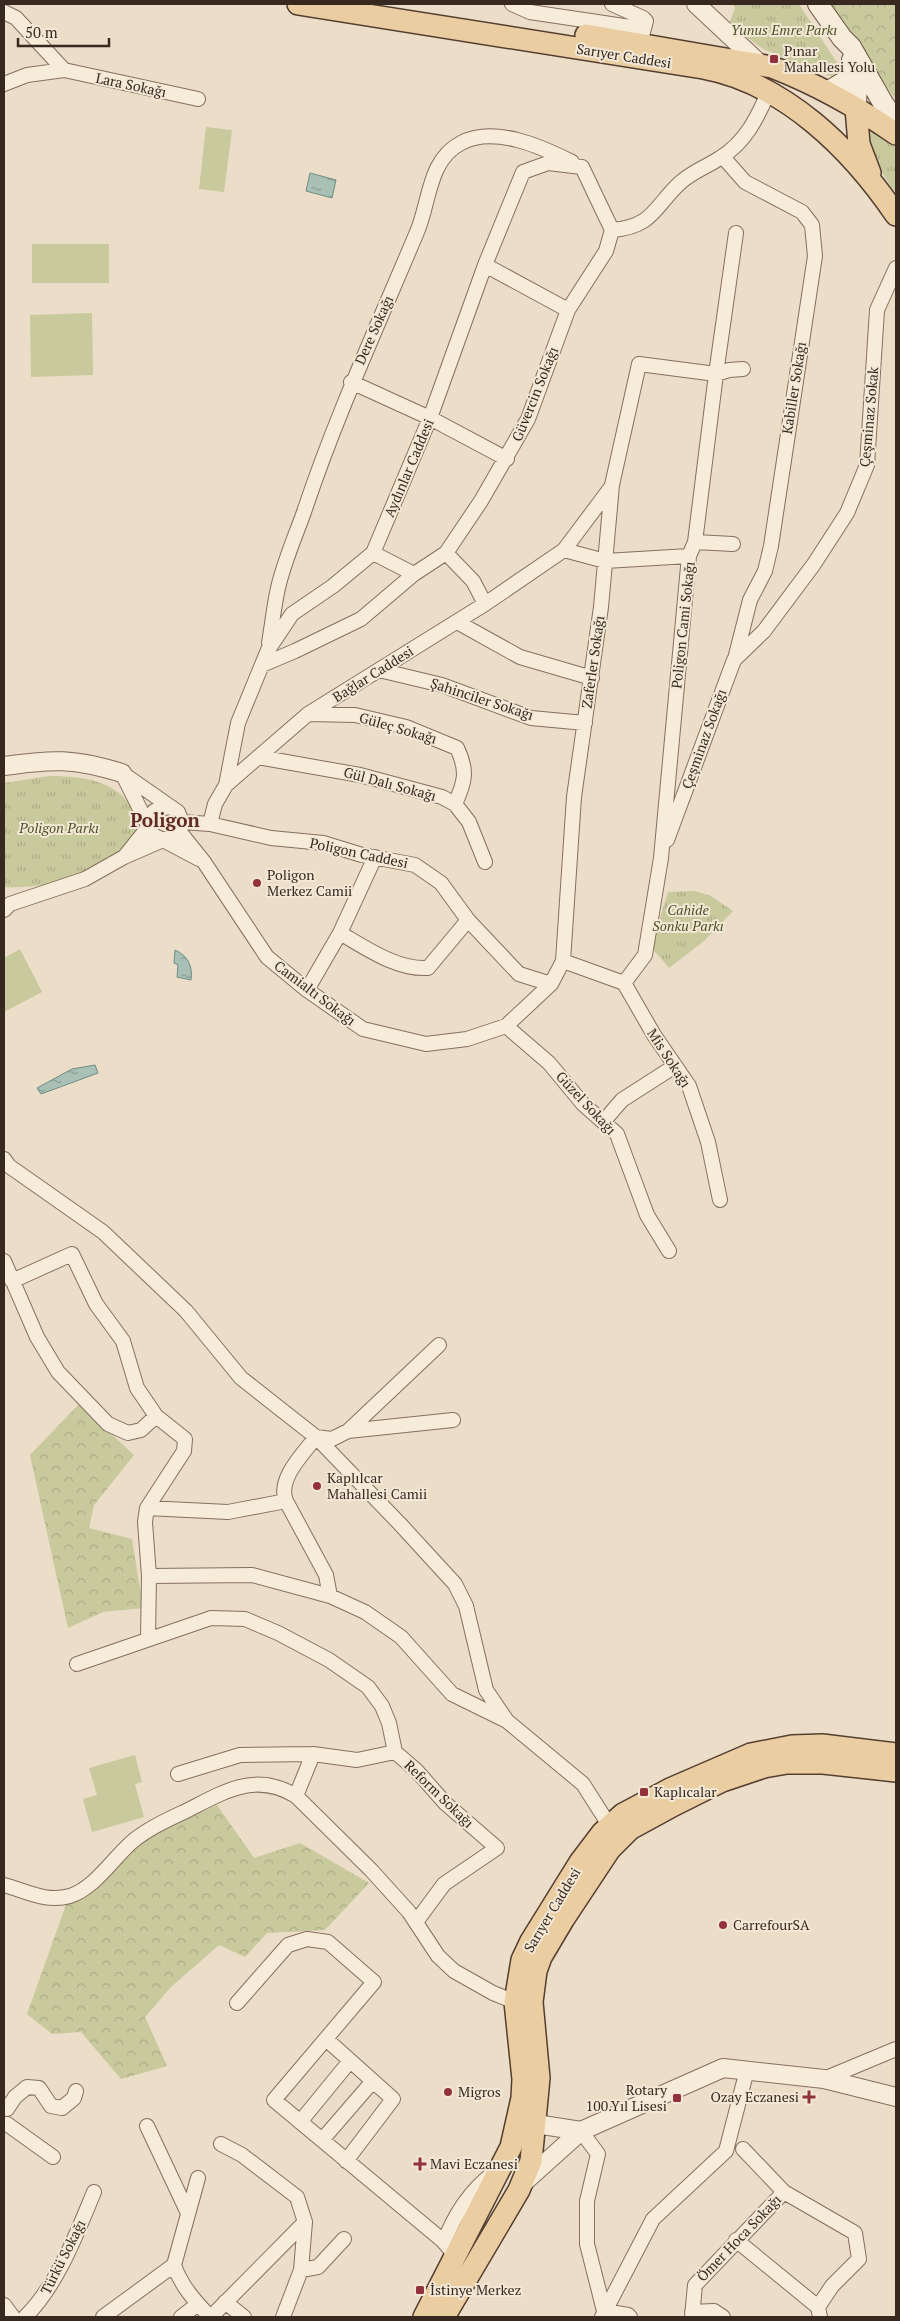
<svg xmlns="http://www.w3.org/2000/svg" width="900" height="2321" font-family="'PT Serif',serif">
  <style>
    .grass { fill: url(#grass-tufts) }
    .forest { fill: url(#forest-crowns) }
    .pitch { fill: #c8c99c }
    .water { fill: url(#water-ripples); stroke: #6f8d83 }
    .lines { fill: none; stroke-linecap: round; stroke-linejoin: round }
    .minor-casing { stroke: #866f5e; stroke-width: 16 }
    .tertiary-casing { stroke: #866f5e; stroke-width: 20 }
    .secondary-casing { stroke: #685041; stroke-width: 22 }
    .primary-casing { stroke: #543e31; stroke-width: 24 }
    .minor { stroke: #f7ebda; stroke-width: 14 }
    .tertiary { stroke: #f7ebda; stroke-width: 18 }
    .secondary { stroke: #f7ebda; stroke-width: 20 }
    .primary { stroke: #ebcda2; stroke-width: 21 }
    .poi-dot { fill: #91323c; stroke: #f3e8d6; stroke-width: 2 }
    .labels { text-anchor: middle; stroke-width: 4; stroke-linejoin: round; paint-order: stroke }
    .park-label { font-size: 14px; font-style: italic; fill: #4c5228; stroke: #f3e8d6 }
    .poi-label { font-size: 14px; fill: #372920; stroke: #f3e8d6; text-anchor: start }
    .street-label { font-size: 14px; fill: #372920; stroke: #f3e8d6 }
    .district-label { font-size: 19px; font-weight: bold; fill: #612a23; stroke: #f3e8d6 }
  </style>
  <defs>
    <pattern id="grass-tufts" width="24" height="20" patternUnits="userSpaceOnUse" patternTransform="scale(1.25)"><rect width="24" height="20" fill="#c8c99c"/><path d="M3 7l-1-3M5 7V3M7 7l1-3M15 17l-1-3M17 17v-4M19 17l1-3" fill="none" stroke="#acad86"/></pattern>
    <pattern id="forest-crowns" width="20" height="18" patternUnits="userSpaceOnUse" patternTransform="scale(1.25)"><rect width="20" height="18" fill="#c8c99c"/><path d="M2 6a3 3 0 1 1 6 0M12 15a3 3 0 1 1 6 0" fill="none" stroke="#acad86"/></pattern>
    <pattern id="water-ripples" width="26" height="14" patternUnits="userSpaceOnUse" patternTransform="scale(1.25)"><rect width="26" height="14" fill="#a8c0b6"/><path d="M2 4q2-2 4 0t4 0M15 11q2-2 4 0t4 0" fill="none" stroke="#8a9c94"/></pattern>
  </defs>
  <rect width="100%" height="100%" fill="#ebddc7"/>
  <path class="grass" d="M733 4H799L841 69 835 78 763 49 729 24 735 8Z
    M868 127 896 144V193C881 173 869 153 868 127Z
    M49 776C89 776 131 783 139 828 117 872 49 890 4 887V783Z
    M695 891 711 896 733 911 704 941 669 968 651 947 668 892Z"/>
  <path class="forest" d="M828 4H896V100Z
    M79 1404 134 1455 94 1505 89 1528 132 1539 143 1608 103 1612 68 1628 30 1455Z
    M217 1805 254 1858 300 1843 369 1883 325 1930 267 1933 245 1957 219 1945 171 1987 145 2017 167 2066 121 2079 81 2032 52 2034 27 2014 67 1902 87 1897 140 1842Z"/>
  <path class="pitch" d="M206 127 232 130 224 192 199 189Z
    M32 244H109V283H32Z
    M92 313 93 375 31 377 30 315Z
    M687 908 710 924 700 939 677 923Z
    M20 949 42 992 4 1012V958Z
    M135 1755 142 1782 135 1784 144 1817 92 1832 83 1799 97 1795 89 1768Z"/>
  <path class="water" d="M310 173 336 180 332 198 306 191Z
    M175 950C188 956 193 966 191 980L177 977 178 965 174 963Z
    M95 1065 98 1073 41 1094 37 1088 72 1069Z"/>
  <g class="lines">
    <g class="minor-casing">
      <path id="minor" d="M512 4 530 12 644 29
        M612 4 643 18 646 21 642 36
        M4 12 16 18 64 70 198 99
        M4 84 27 75 64 70
        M723 157 745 182 802 212 812 225 815 256 771 546 765 571 750 600 735 659
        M582 167 612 230
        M612 230C654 227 655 205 681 182 692 172 708 166 720 158 746 142 757 118 769 91
        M485 265 568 310
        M351 382 430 418 507 459
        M695 542 733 544
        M564 550 605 561 689 556
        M373 553 414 574
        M446 553 473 581 485 604
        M457 622 520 657 592 678
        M269 643C272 625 274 606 278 588 284 562 295 537 304 512 336 416 378 325 417 232 430 202 428 160 461 143 494 125 542 147 572 162
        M262 665 295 651 361 619 414 574 446 553 481 501 528 419 568 310 606 251 612 230
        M379 670 442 685 531 718 585 723
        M308 714 355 715 406 727 457 748C468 771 465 782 455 804
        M258 757 360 775 442 797 455 804 469 822 485 862
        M122 773 178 812 182 822 177 836 163 840 153 835Z
        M226 785 238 723 268 650 292 614 333 586 373 553 430 418 485 265 523 172 548 163 582 167
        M182 822 210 824 271 838 323 843 362 855 415 865 441 883 468 920 519 974 551 984
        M210 824 215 804 226 785 308 714 485 604 564 550 612 486
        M180 832 204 862 267 957 307 990 363 1029 426 1044 467 1039 506 1026 551 984 563 961 574 797 601 607 612 485 639 364 716 374 729 370 743 369
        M667 840 734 660 764 631 814 564 847 513 867 465 877 310 896 268
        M125 856 149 826 154 811 168 807
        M4 910 10 904 85 879 124 857 163 840 199 859
        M340 933C366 948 397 970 428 968L468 920
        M563 961 624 983 654 1035 689 1086 708 1142 720 1200
        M624 983 645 955 661 858 689 556 695 542 716 374 736 233
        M307 990 340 933 375 857
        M506 1026 549 1063 583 1104 617 1134 647 1215 669 1251
        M603 1122 622 1100 675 1066
        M4 1159 9 1166 103 1232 186 1311 241 1378 316 1437 400 1524 455 1584 466 1606 486 1690 507 1721 583 1784 609 1825
        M4 1261 37 1337 58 1372 108 1424 128 1433 141 1430 156 1416 185 1439 184 1451 147 1508 145 1522 149 1576 148 1638
        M12 1281 72 1254 96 1304 123 1341 137 1388 156 1416
        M348 1431 453 1420
        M147 1508 228 1512 286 1501
        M149 1576 252 1575 330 1596 365 1612 401 1637 452 1694 507 1721
        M330 1596 326 1575 286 1501C277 1479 303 1454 316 1437L332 1439 348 1431 439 1345
        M77 1664 211 1618 245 1619 278 1633 329 1660 368 1687 382 1706 389 1723 395 1752
        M178 1774 240 1755 313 1754
        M296 1796 313 1754 357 1760 395 1752 416 1770 445 1803 497 1848 444 1884 416 1922
        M4 1885C26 1891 46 1903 70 1896 96 1887 113 1858 133 1841 149 1828 167 1820 186 1811 224 1792 255 1771 296 1796L371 1870 409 1912 438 1956 454 1971 493 1993 515 2002
        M237 2003 288 1945 307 1939 328 1942 374 1982 274 2100 442 2240 455 2255
        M326 2039 393 2099 346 2161
        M824 2079 896 2049
        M7 2109 15 2097 27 2087 39 2088 51 2106 62 2108 74 2098 76 2091
        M300 2122 350 2061
        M7 2124 53 2157
        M147 2126 187 2211
        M581 2131 598 2154 587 2201V2244L604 2311 628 2315 630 2317
        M322 2140 373 2081
        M221 2144 242 2155 297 2197 305 2222 301 2270 283 2317
        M743 2149 784 2192
        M198 2178 174 2265C181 2286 195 2301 210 2317
        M736 2240 818 2307
        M444 2242C454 2216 470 2191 492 2174
        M301 2270 318 2267 344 2239
        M225 2302 244 2317
        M4 2305 13 2317
        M692 2312 714 2311 723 2317
        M25 2317C57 2286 77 2233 94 2192
        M103 2317 174 2265
        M181 2317 198 2304
        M211 2317 305 2222
        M602 2317 653 2219 726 2151 747 2070
        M692 2317 695 2285 784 2192 855 2233 859 2259 832 2286 818 2307 820 2317"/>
    </g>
    <g class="tertiary-casing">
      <path id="tertiary" d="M696 4 761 65
        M4 766C53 759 73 758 122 773
        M536 2124 581 2131
        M523 2183 581 2131 723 2068 824 2079 896 2097"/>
    </g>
    <g class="secondary-casing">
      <path id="secondary" d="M818 4 842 38 851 47 883 103 896 121
        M852 60 857 77 856 108
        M827 92 846 81 855 68"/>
    </g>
    <g class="primary-casing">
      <path id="primary" d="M298 4 703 68C785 83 851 149 896 215
        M586 35 772 67C816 84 857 107 896 134
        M856 108 859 144 870 173
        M424 2317 511 2147 522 2098 523 2079 515 2002 522 1960 531 1941 580 1862 602 1833 623 1814 670 1789 751 1754 792 1746 822 1745 896 1754
        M444 2317 519 2190 531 2161 539 2078 532 2002 536 1971 541 1957 563 1920 610 1849 630 1829 674 1805 722 1781 764 1767 787 1763H823L896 1771"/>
    </g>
    <use href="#minor" class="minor"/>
    <use href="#tertiary" class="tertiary"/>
    <use href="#secondary" class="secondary"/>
    <use href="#primary" class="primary"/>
  </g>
  <g class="poi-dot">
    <rect x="769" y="54" width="10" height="10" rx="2.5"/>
    <circle cx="257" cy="883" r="5"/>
    <circle cx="317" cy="1486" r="5"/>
    <rect x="639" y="1787" width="10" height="10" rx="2.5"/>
    <circle cx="723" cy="1925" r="5"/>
    <circle cx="448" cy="2092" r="5"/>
    <path d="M806.5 2089.5h5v5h5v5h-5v5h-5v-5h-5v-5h5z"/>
    <rect x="672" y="2093" width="10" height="10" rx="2.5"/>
    <path d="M417.5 2156.5h5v5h5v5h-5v5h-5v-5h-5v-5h5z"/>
    <rect x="415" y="2285" width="10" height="10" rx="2.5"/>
  </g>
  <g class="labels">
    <g class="park-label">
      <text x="784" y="35">Yunus Emre Parkı</text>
      <text x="59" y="833">Poligon Parkı</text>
      <text x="688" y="915">Cahide<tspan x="688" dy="16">Sonku Parkı</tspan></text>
    </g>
    <g class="poi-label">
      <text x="784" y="56">Pınar<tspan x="784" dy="16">Mahallesi Yolu</tspan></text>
      <text x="267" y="880">Poligon<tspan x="267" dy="16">Merkez Camii</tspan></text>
      <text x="327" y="1483">Kaplılcar<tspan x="327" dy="16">Mahallesi Camii</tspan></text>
      <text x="654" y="1797">Kaplıcalar</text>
      <text x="733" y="1930">CarrefourSA</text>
      <text x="667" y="2095" text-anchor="end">Rotary<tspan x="667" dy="16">100.Yıl Lisesi</tspan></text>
      <text x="458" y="2097">Migros</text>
      <text x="799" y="2102" text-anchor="end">Ozay Eczanesi</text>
      <text x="430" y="2169">Mavi Eczanesi</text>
      <text x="430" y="2295">İstinye Merkez</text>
    </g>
    <g class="street-label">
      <text transform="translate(624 56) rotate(9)" y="5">Sarıyer Caddesi</text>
      <text transform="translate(131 85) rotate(12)" y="5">Lara Sokağı</text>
      <text transform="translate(374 330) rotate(-66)" y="5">Dere Sokağı</text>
      <text transform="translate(794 388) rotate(-81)" y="5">Kabiller Sokağı</text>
      <text transform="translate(535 394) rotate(-68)" y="5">Güvercin Sokağı</text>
      <text transform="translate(869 417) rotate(-85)" y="5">Çeşminaz Sokak</text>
      <text transform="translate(409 468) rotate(-67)" y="5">Aydınlar Caddesi</text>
      <text transform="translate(683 625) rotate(-84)" y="5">Poligon Cami Sokağı</text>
      <text transform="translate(593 662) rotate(-82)" y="5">Zaferler Sokağı</text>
      <text transform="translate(373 674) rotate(-32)" y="5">Bağlar Caddesi</text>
      <text transform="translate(482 699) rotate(18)" y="5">Şahinciler Sokağı</text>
      <text transform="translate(398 728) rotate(16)" y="5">Güleç Sokağı</text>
      <text transform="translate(704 739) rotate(-70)" y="5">Çeşminaz Sokağı</text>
      <text transform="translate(390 784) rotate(15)" y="5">Gül Dalı Sokağı</text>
      <text transform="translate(359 853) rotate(12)" y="5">Poligon Caddesi</text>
      <text transform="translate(315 993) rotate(37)" y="5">Camialtı Sokağı</text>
      <text transform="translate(669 1058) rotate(57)" y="5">Mis Sokağı</text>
      <text transform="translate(586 1103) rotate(47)" y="5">Güzel Sokağı</text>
      <text transform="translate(439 1794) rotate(44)" y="5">Reform Sokağı</text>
      <text transform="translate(552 1910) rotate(-59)" y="5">Sarıyer Caddesi</text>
      <text transform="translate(739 2238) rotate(-46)" y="5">Ömer Hoca Sokağı</text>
      <text transform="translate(63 2257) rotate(-63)" y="5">Türkü Sokağı</text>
    </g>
    <g class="district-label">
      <text x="165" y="827">Poligon</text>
    </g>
  </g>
  <rect width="900" height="2321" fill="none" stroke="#372920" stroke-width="10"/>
  <path d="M18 38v8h91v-8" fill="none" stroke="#372920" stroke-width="2.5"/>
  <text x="25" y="38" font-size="15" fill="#372920" stroke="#f3e8d6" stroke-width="4" paint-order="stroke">50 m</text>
</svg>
